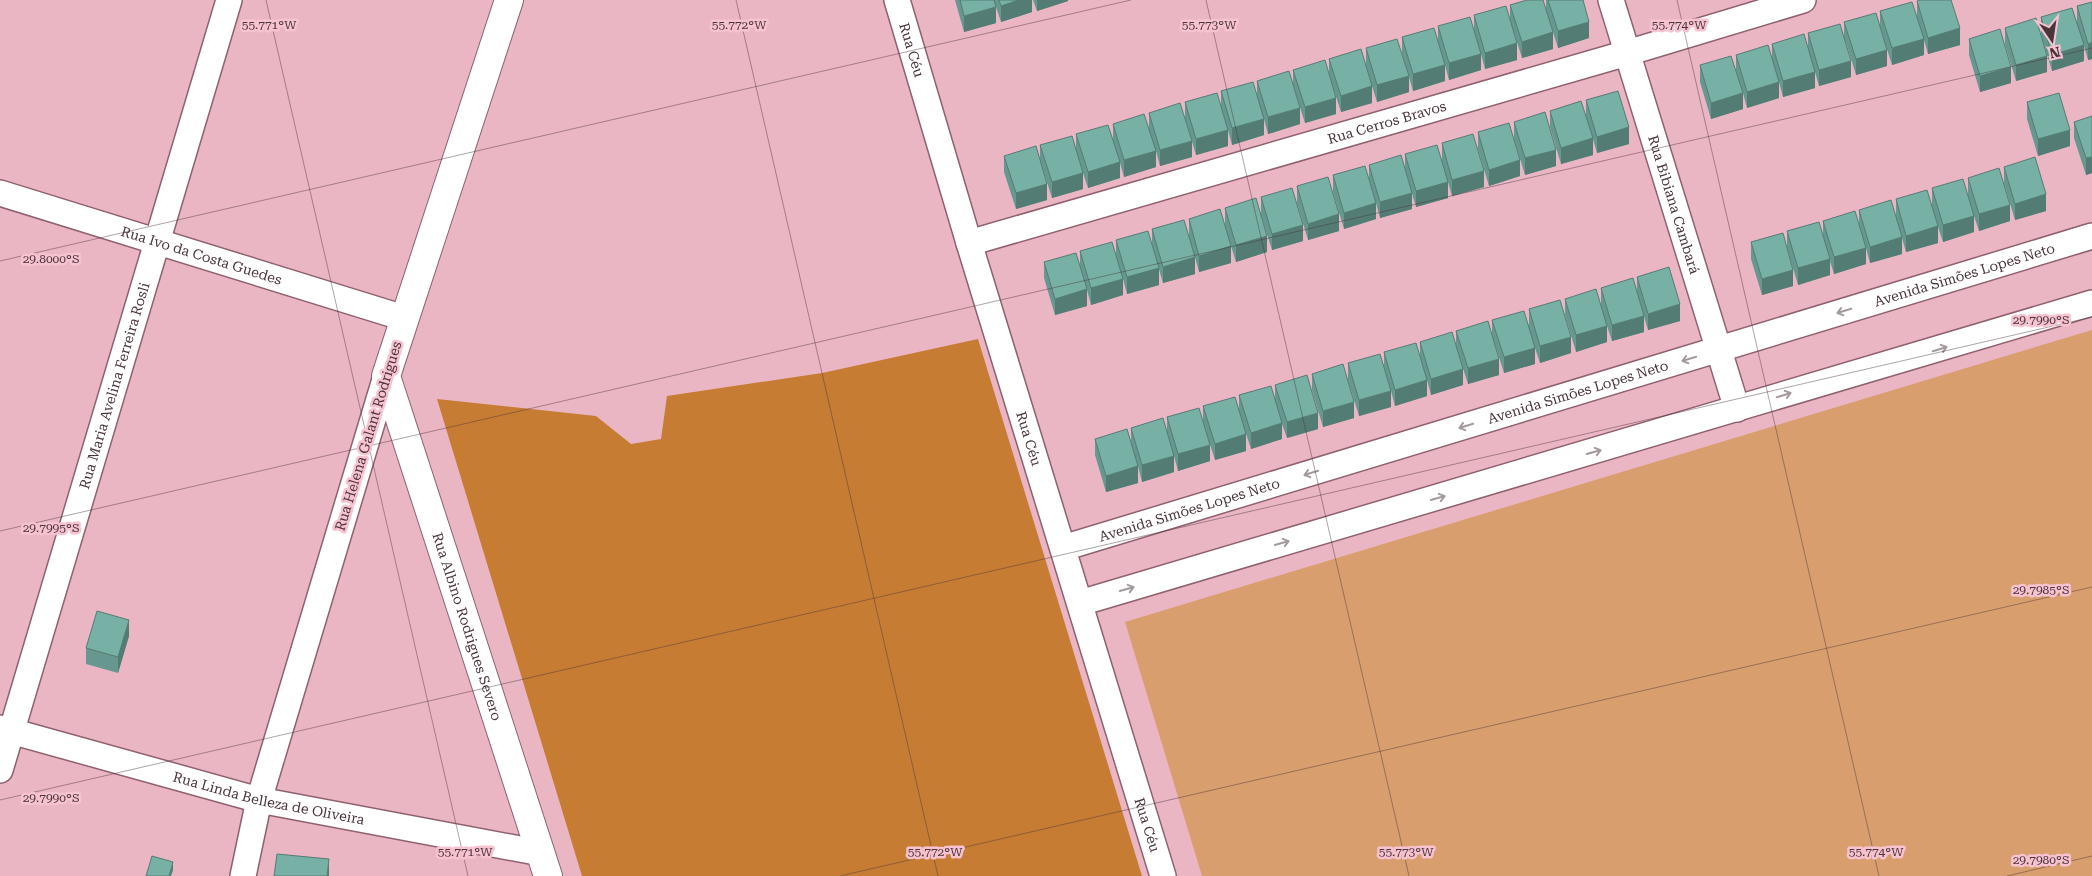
<svg xmlns="http://www.w3.org/2000/svg" width="2092" height="876" font-family="'Roboto Serif',serif">
  <style>
    .green { fill: #d89e6d }
    .forest { fill: #c67c33 }
    .lines { fill: none; stroke-linecap: round; stroke-linejoin: round }
    .street-casing { stroke: #8f616e; stroke-width: 28 }
    .secondary-casing { stroke: #8f616e; stroke-width: 30 }
    .street { stroke: #fff; stroke-width: 25 }
    .secondary { stroke: #fff; stroke-width: 28 }
    .wall { fill: #66988f }
    .shaded-wall { fill: #537c74 }
    .building { fill: #77b1a6; stroke: #537c74 }
    .oneway { stroke: #a49a9d }
    .ticks { fill: none; stroke: #4a353b; stroke-width: 1; stroke-opacity: 0.45 }
    .labels { text-anchor: middle; stroke-width: 5; stroke-linejoin: round; paint-order: stroke }
    .street-label { font-size: 14px; fill: #4a353b; stroke: #f8c3d1 }
    .ticks-label { font-size: 12px; text-anchor: middle; fill: #4a353b; stroke: #f8c3d1; stroke-width: 5; stroke-linejoin: round; paint-order: stroke }
  </style>
  <rect width="100%" height="100%" fill="#ebb6c4"/>
  <path class="green" d="M2092 330V876H1202L1125 622Z"/>
  <path class="forest" d="M978 339 1142 876H582L437 399 596 416 631 444 661 439 667 396 822 373Z"/>
  <g class="lines">
    <g class="street-casing">
      <g id="street">
        <path id="s1" d="M897 0 969 243 1163 876"/>
        <path id="s2" d="M1611 0 1737 409"/>
        <path id="s3" d="M0 193 404 318"/>
        <path id="s4" d="M969 243 1627 53 1803 0"/>
        <path id="s5" d="M1063 548 2092 236"/>
        <path d="M1080 603 2092 303"/>
        <path id="s6" d="M0 728 259 800 541 853"/>
        <path id="s7" d="M0 770 229 0"/>
        <path d="M243 876 259 800 386 376"/>
      </g>
    </g>
    <g class="secondary-casing">
      <g id="secondary">
        <path id="s8" d="M509 0 386 376 548 876"/>
      </g>
    </g>
    <use href="#street" class="street"/>
    <use href="#secondary" class="secondary"/>
  </g>
  <path class="wall" d="M955 0H1032V12L1001 22 996 7V23L964 32Z
    M1033 0H1068V1L1037 11Z
    M1546 0H1583L1589 38 1558 48 1546 10 1553 49 1522 58 1511 23 1517 60 1485 69 1481 54V70L1449 80 1445 65V81L1413 91 1402 53V37L1438 43V26L1474 32V15L1510 21V5L1546 10Z
    M1917 1 1960 45 1928 54 1924 40V55L1892 65 1880 27V11L1917 16Z
    M2092 2V59L2088 60 2084 46V61L2052 71 2041 35 2047 72 2016 81 2005 44V28L2041 34V17L2077 22V6Z
    M1844 22 1887 66 1856 75 1845 39 1851 77 1819 86 1815 72V88L1783 97 1779 82V98L1747 108 1743 93V109L1711 119 1700 82V65L1736 71V55L1772 60V44L1808 49V33L1844 38Z
    M1969 39 2011 83 1980 92 1969 55Z
    M1366 48 1409 92 1377 102 1372 86V103L1341 112 1329 75V59L1366 64Z
    M1293 70 1336 114 1305 123 1293 86Z
    M1257 81 1300 124 1268 134 1264 119V135L1232 145 1228 130V146L1196 155 1185 118V102L1221 107V91L1257 97Z
    M1586 100 1629 144 1597 153 1593 139V155L1561 164 1550 127V111L1586 116Z
    M2027 102 2070 146 2038 156 2027 119Z
    M1149 113 1192 157 1160 166 1156 151V167L1124 177 1120 163V178L1088 188 1083 173V189L1052 198 1041 163 1047 200 1016 209 1004 172V156L1040 162V145L1076 150V134L1113 139V124L1149 129Z
    M2092 116V173L2086 175 2074 138V122Z
    M1514 122 1556 166 1525 175 1514 139 1520 176 1489 186 1478 149V132L1514 138Z
    M1442 143 1484 187 1452 196 1448 182V198L1416 207 1405 170V154L1442 160Z
    M1369 165 1412 209 1380 218 1376 203V219L1344 229 1333 192V175L1369 181Z
    M2004 167 2046 211 2015 220 2004 183 2010 221 1979 231 1974 216V232L1943 242 1938 227V243L1906 252 1902 238V254L1870 263 1866 248V264L1834 274 1823 239 1830 275 1798 285 1787 248V231L1823 237V221L1859 226V210L1896 215V199L1932 204V188L1968 194V178L2004 183Z
    M1297 186 1339 231 1308 240 1297 203 1303 241 1272 250 1261 215 1267 252 1236 262 1231 246V263L1199 272 1195 257V274L1163 283 1152 246V229L1189 235V219L1225 224V208L1261 214V197L1297 203Z
    M1116 240 1159 285 1127 294 1123 279V295L1091 305 1087 290V306L1055 315 1044 278V262L1080 267V251L1116 257Z
    M1751 242 1793 286 1762 295 1751 259Z
    M1637 277 1680 321 1648 330 1637 293Z
    M1601 288 1644 332 1612 341 1607 326V342L1576 352 1565 315V299L1601 304Z
    M1529 309 1571 353 1540 363 1535 348V364L1504 373 1493 338 1499 375 1468 384 1456 347V331L1492 336V320L1529 325Z
    M1420 342 1463 385 1431 395 1427 380V396L1395 406 1391 391V407L1359 416 1348 380V363L1384 369V352L1420 358Z
    M1312 374 1354 418 1323 427 1312 390Z
    M1275 385 1318 429 1287 438 1282 424V439L1251 449 1239 412V395L1275 400Z
    M1203 406 1246 451 1215 460 1203 423Z
    M1167 417 1210 461 1178 471 1174 456V472L1142 482 1138 466V483L1106 492 1095 455V439L1131 444V428L1167 434Z
    M129 636 118 673 86 664V648Z"/>
  <path class="shaded-wall" d="M1019 0H1032V12L1001 22V6Z
    M1037 0H1068V1L1037 11Z
    M996 7V23L964 32V16Z
    M1589 22V38L1558 48V31Z
    M1960 28V45L1928 54V38Z
    M1553 32V49L1522 58V42Z
    M1924 39V55L1892 65V48Z
    M2092 42V59L2088 60V44Z
    M1517 43V60L1485 69V53Z
    M2084 45V61L2052 71V55Z
    M1887 50V66L1856 75V59Z
    M1481 54V70L1449 80V63Z
    M2047 56V72L2016 81V65Z
    M1851 61V77L1819 86V70Z
    M1445 65V81L1413 91V74Z
    M2011 67V83L1980 92V76Z
    M1815 72V88L1783 97V81Z
    M1409 76V92L1377 102V85Z
    M1779 82V98L1747 108V92Z
    M1372 86V103L1341 112V96Z
    M1743 93V109L1711 119V103Z
    M1336 98V114L1305 123V107Z
    M1300 108V124L1268 134V117Z
    M1264 119V135L1232 145V128Z
    M1629 127V144L1597 153V137Z
    M1228 130V146L1196 155V139Z
    M2070 130V146L2038 156V139Z
    M1593 138V155L1561 164V148Z
    M1192 141V157L1160 166V150Z
    M1556 150V166L1525 175V158Z
    M1156 151V167L1124 177V160Z
    M2092 157V173L2086 175V158Z
    M1520 160V176L1489 186V170Z
    M1120 162V178L1088 188V172Z
    M1484 171V187L1452 196V180Z
    M1083 173V189L1052 198V182Z
    M1448 182V198L1416 207V191Z
    M1047 184V200L1016 209V193Z
    M1412 193V209L1380 218V202Z
    M2046 194V211L2015 220V204Z
    M1376 203V219L1344 229V213Z
    M2010 205V221L1979 231V214Z
    M1339 214V231L1308 240V224Z
    M1974 216V232L1943 242V225Z
    M1303 225V241L1272 250V234Z
    M1938 226V243L1906 252V236Z
    M1267 236V252L1236 262V245Z
    M1902 237V254L1870 263V247Z
    M1231 246V263L1199 272V256Z
    M1866 248V264L1834 274V257Z
    M1195 257V274L1163 283V267Z
    M1830 259V275L1798 285V268Z
    M1159 268V285L1127 294V277Z
    M1793 270V286L1762 295V279Z
    M1123 279V295L1091 305V288Z
    M1087 289V306L1055 315V299Z
    M1680 304V321L1648 330V314Z
    M1644 316V332L1612 341V325Z
    M1607 326V342L1576 352V335Z
    M1571 337V353L1540 363V346Z
    M1535 348V364L1504 373V357Z
    M1499 359V375L1468 384V368Z
    M1463 369V385L1431 395V379Z
    M1427 380V396L1395 406V390Z
    M1391 391V407L1359 416V400Z
    M1354 402V418L1323 427V411Z
    M1318 413V429L1287 438V422Z
    M1282 423V439L1251 449V433Z
    M1246 434V451L1215 460V444Z
    M1210 445V461L1178 471V454Z
    M1174 456V472L1142 482V465Z
    M1138 466V483L1106 492V476Z
    M129 620V636L118 673V657Z
    M329 859V876H327Z
    M173 862V870L171 876H169Z"/>
  <path class="building" d="M960 0H994L996 7 964 16Z
    M999 0H1019L1001 6Z
    M1527 0H1543L1553 32 1522 42 1510 5Z
    M1548 0H1583L1589 22 1558 31Z
    M1919 0H1951L1960 28 1928 38 1917 1Z
    M1912 2 1924 39 1892 48 1880 11Z
    M2092 2V42L2088 44 2077 6Z
    M1506 6 1517 43 1485 53 1474 15Z
    M2072 8 2084 45 2052 55 2041 17Z
    M1876 13 1887 50 1856 59 1844 22Z
    M1470 17 1481 54 1449 63 1438 26Z
    M2036 18 2047 56 2016 65 2005 28Z
    M1840 24 1851 61 1819 70 1808 33Z
    M1434 28 1445 65 1413 74 1402 37Z
    M2000 29 2011 67 1980 76 1969 39Z
    M1804 34 1815 72 1783 81 1772 44Z
    M1397 39 1409 76 1377 85 1366 48Z
    M1768 45 1779 82 1747 92 1736 55Z
    M1361 49 1372 86 1341 96 1329 59Z
    M1731 56 1743 93 1711 103 1700 65Z
    M1325 60 1336 98 1305 107 1293 70Z
    M1289 71 1300 108 1268 117 1257 81Z
    M1253 82 1264 119 1232 128 1221 91Z
    M1618 91 1629 127 1597 137 1586 100Z
    M1217 93 1228 130 1196 139 1185 102Z
    M2059 93 2070 130 2038 139 2027 102Z
    M1581 101 1593 138 1561 148 1550 111Z
    M1180 103 1192 141 1160 150 1149 113Z
    M1545 112 1556 150 1525 158 1514 122Z
    M1144 114 1156 151 1124 160 1113 124Z
    M2092 116V157L2086 158 2074 122Z
    M1509 123 1520 160 1489 170 1478 132Z
    M1108 125 1120 162 1088 172 1076 134Z
    M1473 134 1484 171 1452 180 1442 143Z
    M1072 136 1083 173 1052 182 1040 145Z
    M1437 145 1448 182 1416 191 1405 154Z
    M1036 146 1047 184 1016 193 1004 156Z
    M1401 155 1412 193 1380 202 1369 165Z
    M2035 157 2046 194 2015 204 2004 167Z
    M1365 166 1376 203 1344 213 1333 175Z
    M1999 168 2010 205 1979 214 1968 178Z
    M1328 177 1339 214 1308 224 1297 186Z
    M1963 179 1974 216 1943 225 1932 188Z
    M1292 188 1303 225 1272 234 1261 197Z
    M1927 190 1938 226 1906 236 1896 199Z
    M1256 198 1267 236 1236 245 1225 208Z
    M1891 200 1902 237 1870 247 1859 210Z
    M1220 209 1231 246 1199 256 1189 219Z
    M1855 211 1866 248 1834 257 1823 221Z
    M1184 220 1195 257 1163 267 1152 229Z
    M1819 222 1830 259 1798 268 1787 231Z
    M1148 231 1159 268 1127 277 1116 240Z
    M1783 233 1793 270 1762 279 1751 242Z
    M1112 242 1123 279 1091 288 1080 251Z
    M1076 253 1087 289 1055 299 1044 262Z
    M1669 267 1680 304 1648 314 1637 277Z
    M1633 278 1644 316 1612 325 1601 288Z
    M1596 289 1607 326 1576 335 1565 299Z
    M1560 300 1571 337 1540 346 1529 309Z
    M1524 311 1535 348 1504 357 1492 320Z
    M1488 321 1499 359 1468 368 1456 331Z
    M1452 332 1463 369 1431 379 1420 342Z
    M1416 343 1427 380 1395 390 1384 352Z
    M1380 354 1391 391 1359 400 1348 363Z
    M1343 364 1354 402 1323 411 1312 374Z
    M1307 375 1318 413 1287 422 1275 385Z
    M1271 386 1282 423 1251 433 1239 395Z
    M1235 397 1246 434 1215 444 1203 406Z
    M1199 408 1210 445 1178 454 1167 417Z
    M1163 418 1174 456 1142 465 1131 428Z
    M1127 429 1138 466 1106 476 1095 439Z
    M97 611 129 620 118 657 86 648Z
    M277 854 329 859 327 876H274Z
    M152 856 173 862 169 876H146Z"/>
  <defs><path id="oneway-shaft" d="M-6 0H5M1.5-3L5.5 0L1.5 3" fill="none" stroke-width="1.6" stroke-linecap="round" stroke-linejoin="round" transform="scale(1.25)"/></defs>
  <g class="oneway">
    <use href="#oneway-shaft" transform="translate(1844 311) rotate(163)"/>
    <use href="#oneway-shaft" transform="translate(1940 349) rotate(-17)"/>
    <use href="#oneway-shaft" transform="translate(1689 359) rotate(163)"/>
    <use href="#oneway-shaft" transform="translate(1784 395) rotate(-17)"/>
    <use href="#oneway-shaft" transform="translate(1466 426) rotate(163)"/>
    <use href="#oneway-shaft" transform="translate(1594 452) rotate(-16)"/>
    <use href="#oneway-shaft" transform="translate(1311 473) rotate(163)"/>
    <use href="#oneway-shaft" transform="translate(1438 498) rotate(-16)"/>
    <use href="#oneway-shaft" transform="translate(1282 543) rotate(-16)"/>
    <use href="#oneway-shaft" transform="translate(1127 589) rotate(-16)"/>
  </g>
  <path class="ticks" d="M266 0 468 876M736 0 938 876M1206 0 1409 876M1677 0 1879 876M0 261 1131 0M0 531 2092 48M0 800 2092 317M840 876 2092 587M2007 876 2092 856"/>
  <g class="labels">
    <g class="street-label">
      <text dy="5" stroke="none"><textPath href="#s1" startOffset="52">Rua Céu</textPath></text>
      <text dy="5" stroke="none"><textPath href="#s4" startOffset="435">Rua Cerros Bravos</textPath></text>
      <text dy="5" stroke="none"><textPath href="#s2" startOffset="214">Rua Bibiana Cambará</textPath></text>
      <text dy="5" stroke="none"><textPath href="#s3" startOffset="211">Rua Ivo da Costa Guedes</textPath></text>
      <text dy="5" stroke="none"><textPath href="#s5" startOffset="942">Avenida Simões Lopes Neto</textPath></text>
      <text dy="5" stroke="none"><textPath href="#s7" startOffset="401">Rua Maria Avelina Ferreira Rosli</textPath></text>
      <text dy="5" stroke="none"><textPath href="#s5" startOffset="538">Avenida Simões Lopes Neto</textPath></text>
      <text transform="translate(368 436) rotate(-73)" y="5">Rua Helena Galant Rodrigues</text>
      <text dy="5" stroke="none"><textPath href="#s1" startOffset="458">Rua Céu</textPath></text>
      <text dy="5" stroke="none"><textPath href="#s5" startOffset="132">Avenida Simões Lopes Neto</textPath></text>
      <text dy="5" stroke="none"><textPath href="#s8" startOffset="659">Rua Albino Rodrigues Severo</textPath></text>
      <text dy="5" stroke="none"><textPath href="#s6" startOffset="278">Rua Linda Belleza de Oliveira</textPath></text>
      <text dy="5" stroke="none"><textPath href="#s1" startOffset="862">Rua Céu</textPath></text>
    </g>
  </g>
  <g class="ticks-label">
    <text x="269" y="29">55.771°W</text>
    <text x="739" y="29">55.772°W</text>
    <text x="1209" y="29">55.773°W</text>
    <text x="1679" y="29">55.774°W</text>
    <text x="51" y="263">29.8000°S</text>
    <text x="2041" y="324">29.7990°S</text>
    <text x="51" y="532">29.7995°S</text>
    <text x="2041" y="594">29.7985°S</text>
    <text x="51" y="802">29.7990°S</text>
    <text x="465" y="856">55.771°W</text>
    <text x="935" y="856">55.772°W</text>
    <text x="1406" y="856">55.773°W</text>
    <text x="1876" y="856">55.774°W</text>
    <text x="2041" y="864">29.7980°S</text>
  </g>
  <g transform="translate(2052 40) rotate(167)" stroke="#f8c3d1" stroke-width="4" paint-order="stroke">
  <path d="M0-4L9 19L0 12L-9 19Z" fill="#4a353b"/>
  <text y="-8" font-size="14" font-weight="bold" text-anchor="middle" fill="#4a353b">N</text>
  </g>
</svg>
